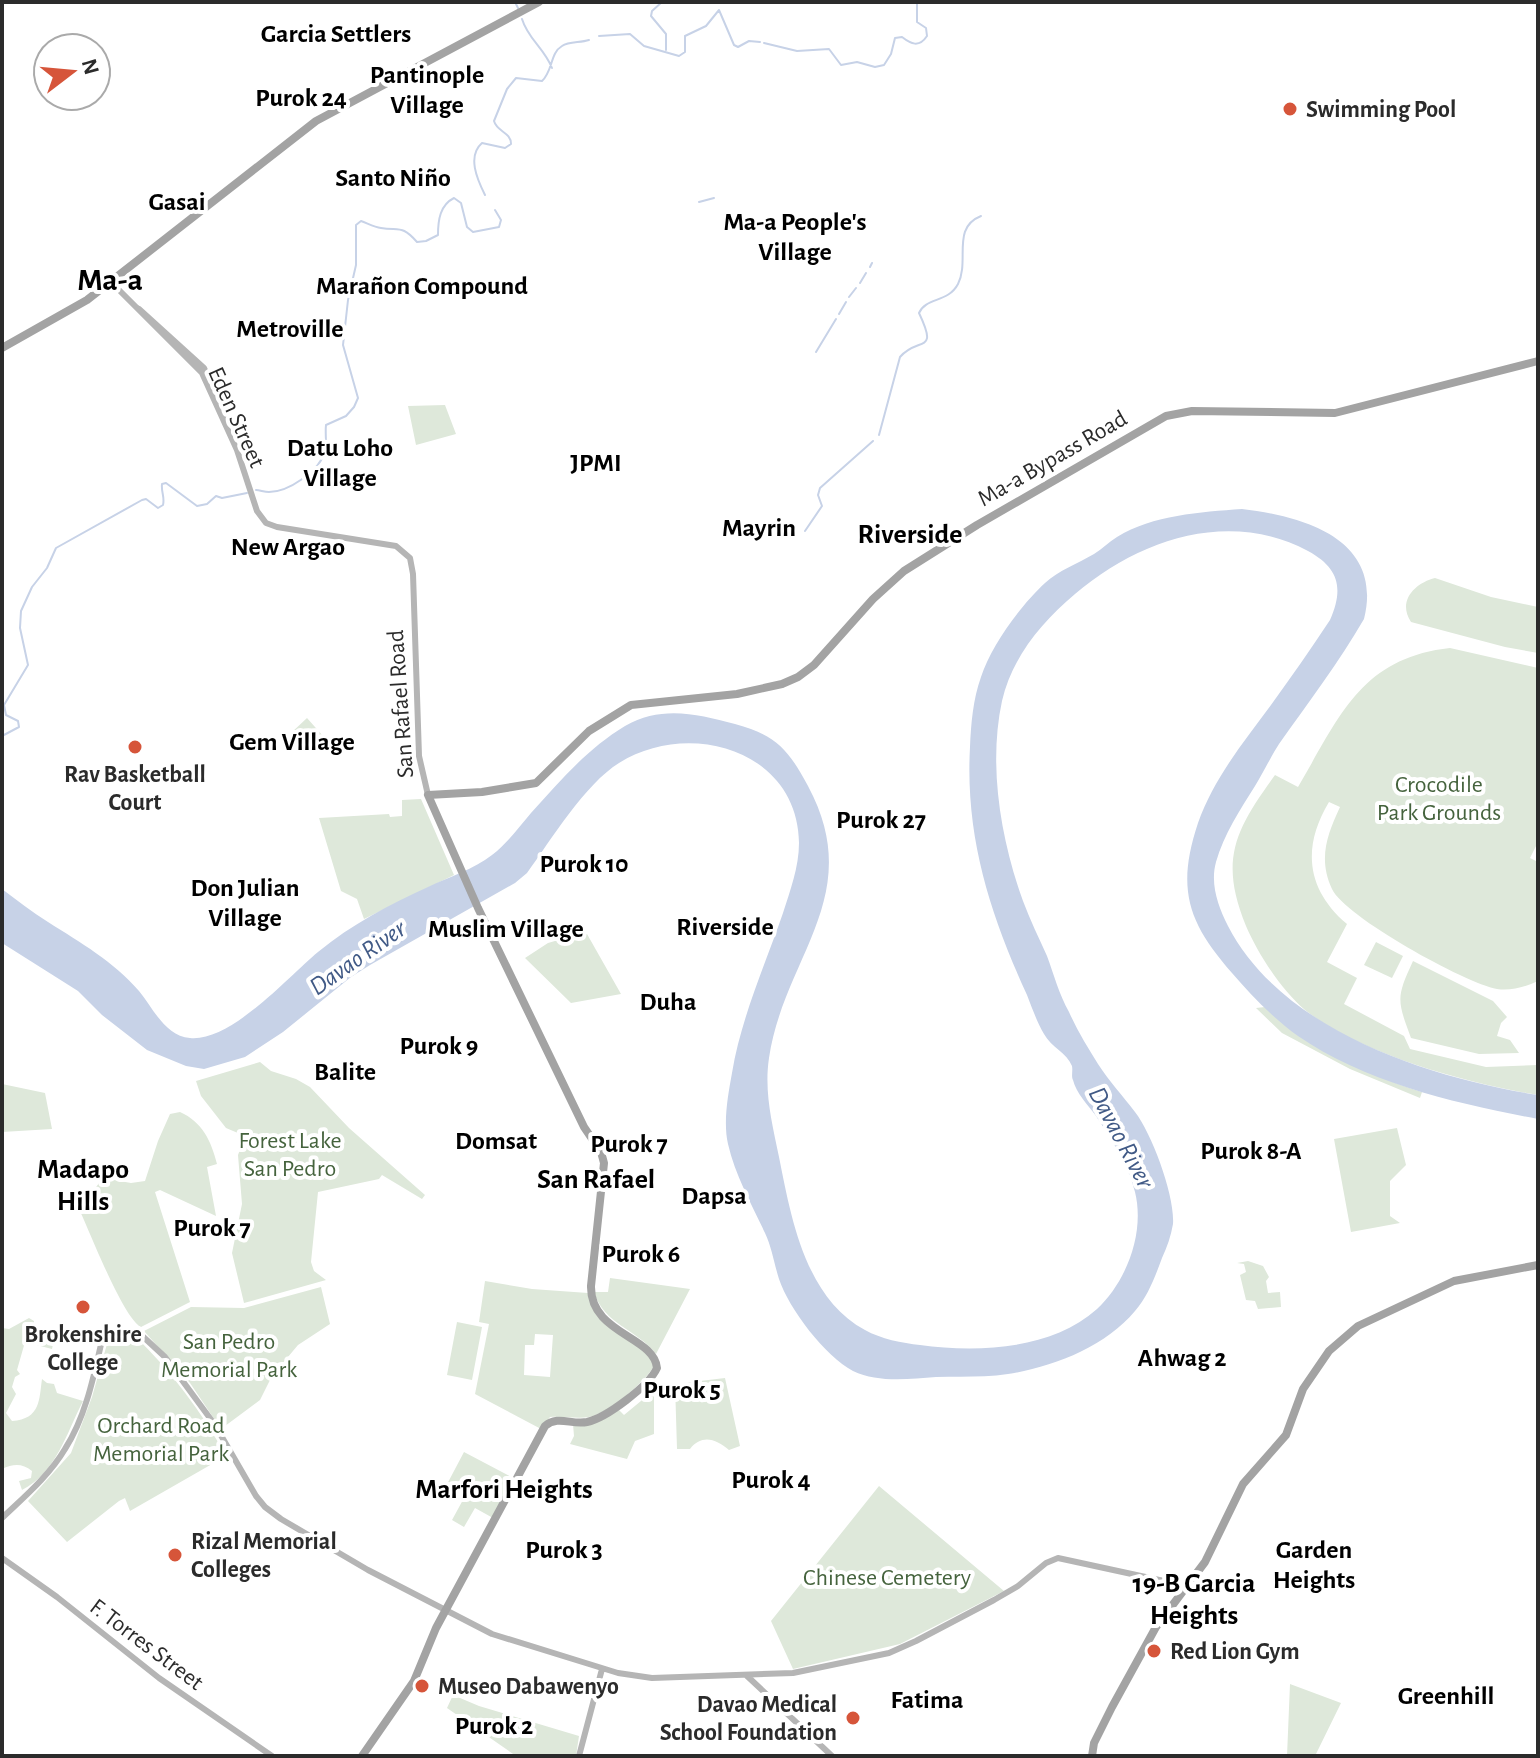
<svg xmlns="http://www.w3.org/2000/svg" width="1540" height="1758" font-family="'Alegreya Sans',sans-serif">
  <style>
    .green { fill: #dee8da; fill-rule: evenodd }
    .water { fill: #c7d2e7 }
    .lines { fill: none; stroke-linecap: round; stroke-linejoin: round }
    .stream { stroke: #c7d2e7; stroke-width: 2 }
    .secondary { stroke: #b5b5b5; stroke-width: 6 }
    .primary { stroke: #a3a3a3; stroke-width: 8 }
    .poi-dot { fill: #d6553a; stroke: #fff; stroke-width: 3 }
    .labels { text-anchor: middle; stroke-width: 8; stroke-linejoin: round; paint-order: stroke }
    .poi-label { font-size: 24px; font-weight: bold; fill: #2b2b2b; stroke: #fff; text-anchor: start }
    .street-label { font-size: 24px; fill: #2b2b2b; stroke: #fff }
    .park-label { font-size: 24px; fill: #45633d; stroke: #fff }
    .neighbourhood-label { font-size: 26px; font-weight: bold; fill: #000; stroke: #fff }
    .water-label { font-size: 26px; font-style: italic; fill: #415a86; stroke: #fff }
    .quarter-label { font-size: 28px; font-weight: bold; fill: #000; stroke: #fff }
    .district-label { font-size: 32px; font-weight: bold; fill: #000; stroke: #fff }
  </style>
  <rect width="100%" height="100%" fill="#fff"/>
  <path class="green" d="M445 405 456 434 416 445 408 406Z
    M1435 578 1491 597 1538 607V653L1505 647 1411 622C1397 601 1415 583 1435 578Z
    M1450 648 1538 668V842L1530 858 1538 862V981C1525 987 1511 991 1497 989 1465 983 1345 917 1332 889 1318 859 1327 835 1340 807L1329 802C1302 847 1306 889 1347 924L1327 962 1357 978 1344 1004 1404 1036 1410 1049 1486 1067 1538 1065V1095C1469 1084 1360 1054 1305 1010 1282 991 1258 954 1246 926 1219 860 1235 830 1275 775L1298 787C1339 718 1360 658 1450 648Z
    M307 718 323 736 308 750 291 733Z
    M421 799 454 875 364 919 357 899 341 891 319 818 389 814 390 817 402 816V800Z
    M579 934H587L621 994 571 1003 525 958 548 943Z
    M1376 942 1403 956 1392 978 1364 965Z
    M1413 961 1493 1001 1507 1017 1501 1023 1497 1036 1510 1040 1519 1053 1479 1054 1411 1038C1397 1000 1396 998 1413 961Z
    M1265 1007C1310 1049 1363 1073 1422 1092L1420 1098 1350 1069 1282 1033 1256 1008Z
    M260 1062 271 1071 296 1079 310 1087 349 1128 425 1195 422 1199 382 1175 379 1179 318 1192 311 1262 314 1271 326 1280 244 1303 232 1253 242 1204 238 1155 245 1136 226 1128 201 1096 196 1081Z
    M2 1084 45 1093 52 1129 2 1132Z
    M180 1112C202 1122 211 1140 217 1164L207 1167 216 1216 160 1190 155 1192 190 1302 141 1327C123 1318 90 1232 79 1209L103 1178 131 1183 145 1181 158 1141 170 1114Z
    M1397 1128 1406 1165 1390 1181V1216L1400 1223 1351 1232 1334 1139Z
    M1248 1261 1263 1266 1269 1277 1266 1281 1268 1293 1280 1292 1281 1307 1258 1309 1255 1301 1246 1300 1240 1275 1246 1272 1244 1264 1237 1263Z
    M610 1278 690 1289 656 1354C637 1329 604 1325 594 1292H608Z
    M485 1281 532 1289 588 1293 592 1306 649 1356 654 1366C644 1383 609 1413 589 1417 577 1419 563 1416 550 1417L541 1429 475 1394 489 1324 479 1322ZM535 1334 553 1335 550 1377 524 1375 525 1345H534Z
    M321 1287 330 1324 298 1345 272 1376 260 1400 221 1429 190 1383 144 1331 191 1307 244 1308Z
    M29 1318 34 1321 33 1339 36 1331 55 1334 52 1349 25 1342 17 1370 20 1374 15 1377 12 1387 16 1394 6 1413 12 1421C41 1419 39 1399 42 1379L47 1383 54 1384 57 1393 83 1401C67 1432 56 1473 22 1490L19 1481 31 1478 32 1471C22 1463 13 1464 2 1469V1328L9 1329Z
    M457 1322 482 1327 472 1380 447 1375Z
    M135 1336C171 1371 202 1412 226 1456L130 1511 125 1498 119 1501 67 1542 28 1501 71 1453 92 1397 109 1337Z
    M725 1378 740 1446 729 1450C716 1439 702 1434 690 1449H677L675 1384Z
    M654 1394V1434L635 1441 627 1459 570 1444 574 1436 573 1424 600 1421 619 1410 624 1415 647 1396 649 1398Z
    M464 1452 515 1479 493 1518 475 1508 464 1527 452 1520 464 1498 445 1488Z
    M879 1486 1004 1591 900 1644 793 1669 771 1621Z
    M1290 1684 1341 1703 1315 1756H1287Z
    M453 1695 479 1706 579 1736 576 1756H516L447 1708Z"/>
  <path class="water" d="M1242 509C1303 516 1384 539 1364 619 1339 662 1308 703 1279 744 1270 758 1263 773 1255 786 1240 810 1224 834 1216 862 1210 884 1218 906 1228 926 1282 1031 1430 1078 1538 1095V1119C1458 1104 1366 1083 1298 1036 1274 1019 1251 995 1232 973 1188 923 1176 889 1198 823 1214 778 1243 743 1271 705 1291 677 1311 649 1330 620 1344 588 1339 568 1308 551 1229 509 1140 539 1075 594 1042 622 1012 657 1002 701 988 766 1001 840 1023 901 1030 920 1039 938 1047 956 1054 975 1059 994 1069 1012 1077 1030 1088 1048 1098 1064 1109 1081 1123 1096 1135 1112 1152 1134 1175 1196 1173 1224 1171 1236 1167 1247 1162 1258 1155 1277 1148 1296 1135 1311 1105 1347 1053 1367 1008 1374 985 1378 960 1376 936 1377 909 1379 878 1383 853 1371 825 1356 789 1309 779 1279 774 1263 772 1248 765 1233 752 1205 735 1175 728 1144 723 1122 728 1095 732 1073 741 1018 765 965 783 913 790 891 799 867 799 843 798 750 689 719 619 763 585 784 551 840 527 873L515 883 370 965 351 977 283 1032 245 1057 204 1069 186 1066 147 1050 102 1015 78 991 2 943V889C17 900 32 912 48 922 81 943 113 961 139 991 153 1008 165 1036 190 1038 231 1042 288 977 318 952 352 924 389 905 428 887 449 877 474 869 492 855 507 844 519 827 531 813 560 781 587 749 625 726 662 705 697 714 735 724 776 735 788 749 808 786 867 896 784 956 769 1058 764 1092 772 1123 779 1157 791 1217 805 1298 865 1330 881 1339 902 1343 920 1345 977 1353 1051 1350 1097 1309 1127 1281 1145 1232 1135 1192 1128 1164 1112 1140 1096 1116 1088 1105 1076 1093 1073 1080 1071 1076 1073 1071 1072 1066 1067 1053 1051 1047 1044 1034 1037 1022 1032 1008 1027 995 990 914 965 837 970 747 971 724 973 699 981 677 991 646 1021 605 1045 583 1059 570 1077 564 1094 554 1102 549 1109 542 1117 537 1153 515 1200 512 1242 509Z"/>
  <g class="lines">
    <path class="stream" d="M515 2 518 8
      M662 2 652 11 651 16 666 34V50
      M522 19C528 39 544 48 552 68
      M599 36 630 34 644 46 679 56 685 52V36L706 26 719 10 734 45 738 47 749 41 760 42
      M764 43 797 51 829 49 841 65 857 62 875 67 884 65 891 54 895 38 902 37C911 44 919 48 927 36L926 28 917 22V2
      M485 195C477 179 467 156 482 143L505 148 511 144C511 132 497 132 494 121L507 89 516 78 542 81C553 71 550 53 562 46 569 41 580 43 589 40
      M699 202 714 198
      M870 267 872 263
      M860 283 866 273
      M849 297 856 288
      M839 314 846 302
      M816 352 836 319
      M879 435 900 357C918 336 939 355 919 313 926 297 948 303 958 284 970 260 951 228 981 216
      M256 490C260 490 264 492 269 492 288 492 320 471 325 451 327 443 325 433 326 425L346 416 354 407 358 398 343 345 348 300 356 265V225L361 221C367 223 374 227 381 228 400 231 402 225 417 242L426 241 438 235C438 220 440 205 454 198L461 203 467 227 473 232 499 227 501 220 495 210
      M805 531 822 506 818 495 820 488 873 441
      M2 736 19 727 18 721 6 715 4 705 28 665 20 628 21 611 32 587 47 568 56 548 142 500 146 499 158 508 163 505C165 497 161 492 162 484L166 483 197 506 207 504 216 496 222 498 247 493"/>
    <path class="secondary" d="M111 282 202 373 237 450 257 511 266 523 277 527 396 546 410 558 413 574 419 756 428 795
      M139 309 204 368 225 416
      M2 1518C24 1497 49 1476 65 1449 87 1415 95 1370 104 1331H137L165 1357 215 1425 256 1496 265 1507 281 1519 368 1570 492 1634 618 1673 652 1678 793 1673 889 1653 916 1641 994 1600 1018 1586 1046 1563 1058 1558 1187 1586
      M2 1558 57 1597 159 1678 272 1756
      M746 1675 832 1756
      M579 1756 602 1669"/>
    <path class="primary" d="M2 348 87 300 316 121 539 2
      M362 1756 414 1681 436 1628 545 1426C558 1415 571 1425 587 1422 606 1418 649 1386 657 1368 654 1336 590 1334 591 1286L604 1163 601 1152 584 1127 478 908 428 795 482 792 536 783 589 731 631 705 737 694 782 684 798 677 814 665 873 599 904 571 977 525 1166 416 1192 411 1335 413 1538 361
      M1092 1756 1094 1743 1112 1707 1156 1627 1205 1562 1243 1484 1286 1435 1303 1389 1329 1351 1358 1326 1454 1281 1538 1265"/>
  </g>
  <g class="poi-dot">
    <circle cx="1290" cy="109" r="8"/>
    <circle cx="135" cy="747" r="8"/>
    <circle cx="83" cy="1307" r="8"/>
    <circle cx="175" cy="1555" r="8"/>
    <circle cx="1154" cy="1651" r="8"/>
    <circle cx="422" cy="1686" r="8"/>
    <circle cx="853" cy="1718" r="8"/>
  </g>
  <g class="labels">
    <g class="poi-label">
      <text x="1306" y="117">Swimming Pool</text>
      <text x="135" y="782" text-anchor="middle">Rav Basketball<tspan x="135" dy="28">Court</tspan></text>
      <text x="83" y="1342" text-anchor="middle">Brokenshire<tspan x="83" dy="28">College</tspan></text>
      <text x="191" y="1549">Rizal Memorial<tspan x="191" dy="28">Colleges</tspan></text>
      <text x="1170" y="1659">Red Lion Gym</text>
      <text x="438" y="1694">Museo Dabawenyo</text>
      <text x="837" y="1712" text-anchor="end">Davao Medical<tspan x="837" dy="28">School Foundation</tspan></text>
    </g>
    <g class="street-label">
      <text transform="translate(237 417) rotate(66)" y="8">Eden Street</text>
      <text transform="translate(1052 458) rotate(-30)" y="8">Ma-a Bypass Road</text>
      <text transform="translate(400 704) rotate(-94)" y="8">San Rafael Road</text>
      <text transform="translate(147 1644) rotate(37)" y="8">F. Torres Street</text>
    </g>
    <g class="park-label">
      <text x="1439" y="792">Crocodile<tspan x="1439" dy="28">Park Grounds</tspan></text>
      <text x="290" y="1148">Forest Lake<tspan x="290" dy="28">San Pedro</tspan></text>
      <text x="229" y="1349">San Pedro<tspan x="229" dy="28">Memorial Park</tspan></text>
      <text x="161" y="1433">Orchard Road<tspan x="161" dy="28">Memorial Park</tspan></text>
      <text x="887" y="1585">Chinese Cemetery</text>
    </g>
    <g class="neighbourhood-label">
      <text x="336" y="42">Garcia Settlers</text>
      <text x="427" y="83">Pantinople<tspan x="427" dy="30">Village</tspan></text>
      <text x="301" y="106">Purok 24</text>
      <text x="393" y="186">Santo Niño</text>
      <text x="177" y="210">Gasai</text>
      <text x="795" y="230">Ma-a People's<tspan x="795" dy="30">Village</tspan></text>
      <text x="422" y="294">Marañon Compound</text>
      <text x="290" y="337">Metroville</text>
      <text x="340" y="456">Datu Loho<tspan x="340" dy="30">Village</tspan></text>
      <text x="596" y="471">JPMI</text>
      <text x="759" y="536">Mayrin</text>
      <text x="288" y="555">New Argao</text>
      <text x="292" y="750">Gem Village</text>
      <text x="881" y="828">Purok 27</text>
      <text x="584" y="872">Purok 10</text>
      <text x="245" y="896">Don Julian<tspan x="245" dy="30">Village</tspan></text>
      <text x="725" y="935">Riverside</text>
      <text x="506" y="937">Muslim Village</text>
      <text x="668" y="1010">Duha</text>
      <text x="439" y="1054">Purok 9</text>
      <text x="345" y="1080">Balite</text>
      <text x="496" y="1149">Domsat</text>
      <text x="629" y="1152">Purok 7</text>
      <text x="1251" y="1159">Purok 8-A</text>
      <text x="714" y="1204">Dapsa</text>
      <text x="212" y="1236">Purok 7</text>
      <text x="641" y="1262">Purok 6</text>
      <text x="1182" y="1366">Ahwag 2</text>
      <text x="682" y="1398">Purok 5</text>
      <text x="771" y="1488">Purok 4</text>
      <text x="564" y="1558">Purok 3</text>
      <text x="1314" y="1558">Garden<tspan x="1314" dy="30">Heights</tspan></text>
      <text x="1446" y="1704">Greenhill</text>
      <text x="927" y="1708">Fatima</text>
      <text x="494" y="1734">Purok 2</text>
    </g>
    <g class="water-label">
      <text transform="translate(357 957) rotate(-35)" y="9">Davao River</text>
      <text transform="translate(1122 1137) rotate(62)" y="9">Davao River</text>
    </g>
    <g class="quarter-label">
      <text x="910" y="543">Riverside</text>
      <text x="83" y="1178">Madapo<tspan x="83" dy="32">Hills</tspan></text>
      <text x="596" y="1188">San Rafael</text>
      <text x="504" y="1498">Marfori Heights</text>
      <text x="1194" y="1592">19-B Garcia<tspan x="1194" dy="32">Heights</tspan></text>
    </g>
    <g class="district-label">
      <text x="110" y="290">Ma-a</text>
    </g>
  </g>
  <rect width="1540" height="1758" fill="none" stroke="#2b2b2b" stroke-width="8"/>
  <g transform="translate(72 72) rotate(74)"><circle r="38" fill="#ffffff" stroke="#aaaaaa" stroke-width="2"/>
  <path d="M0-6L14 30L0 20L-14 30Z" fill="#d6553a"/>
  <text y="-12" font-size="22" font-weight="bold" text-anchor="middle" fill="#2b2b2b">N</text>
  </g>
</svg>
